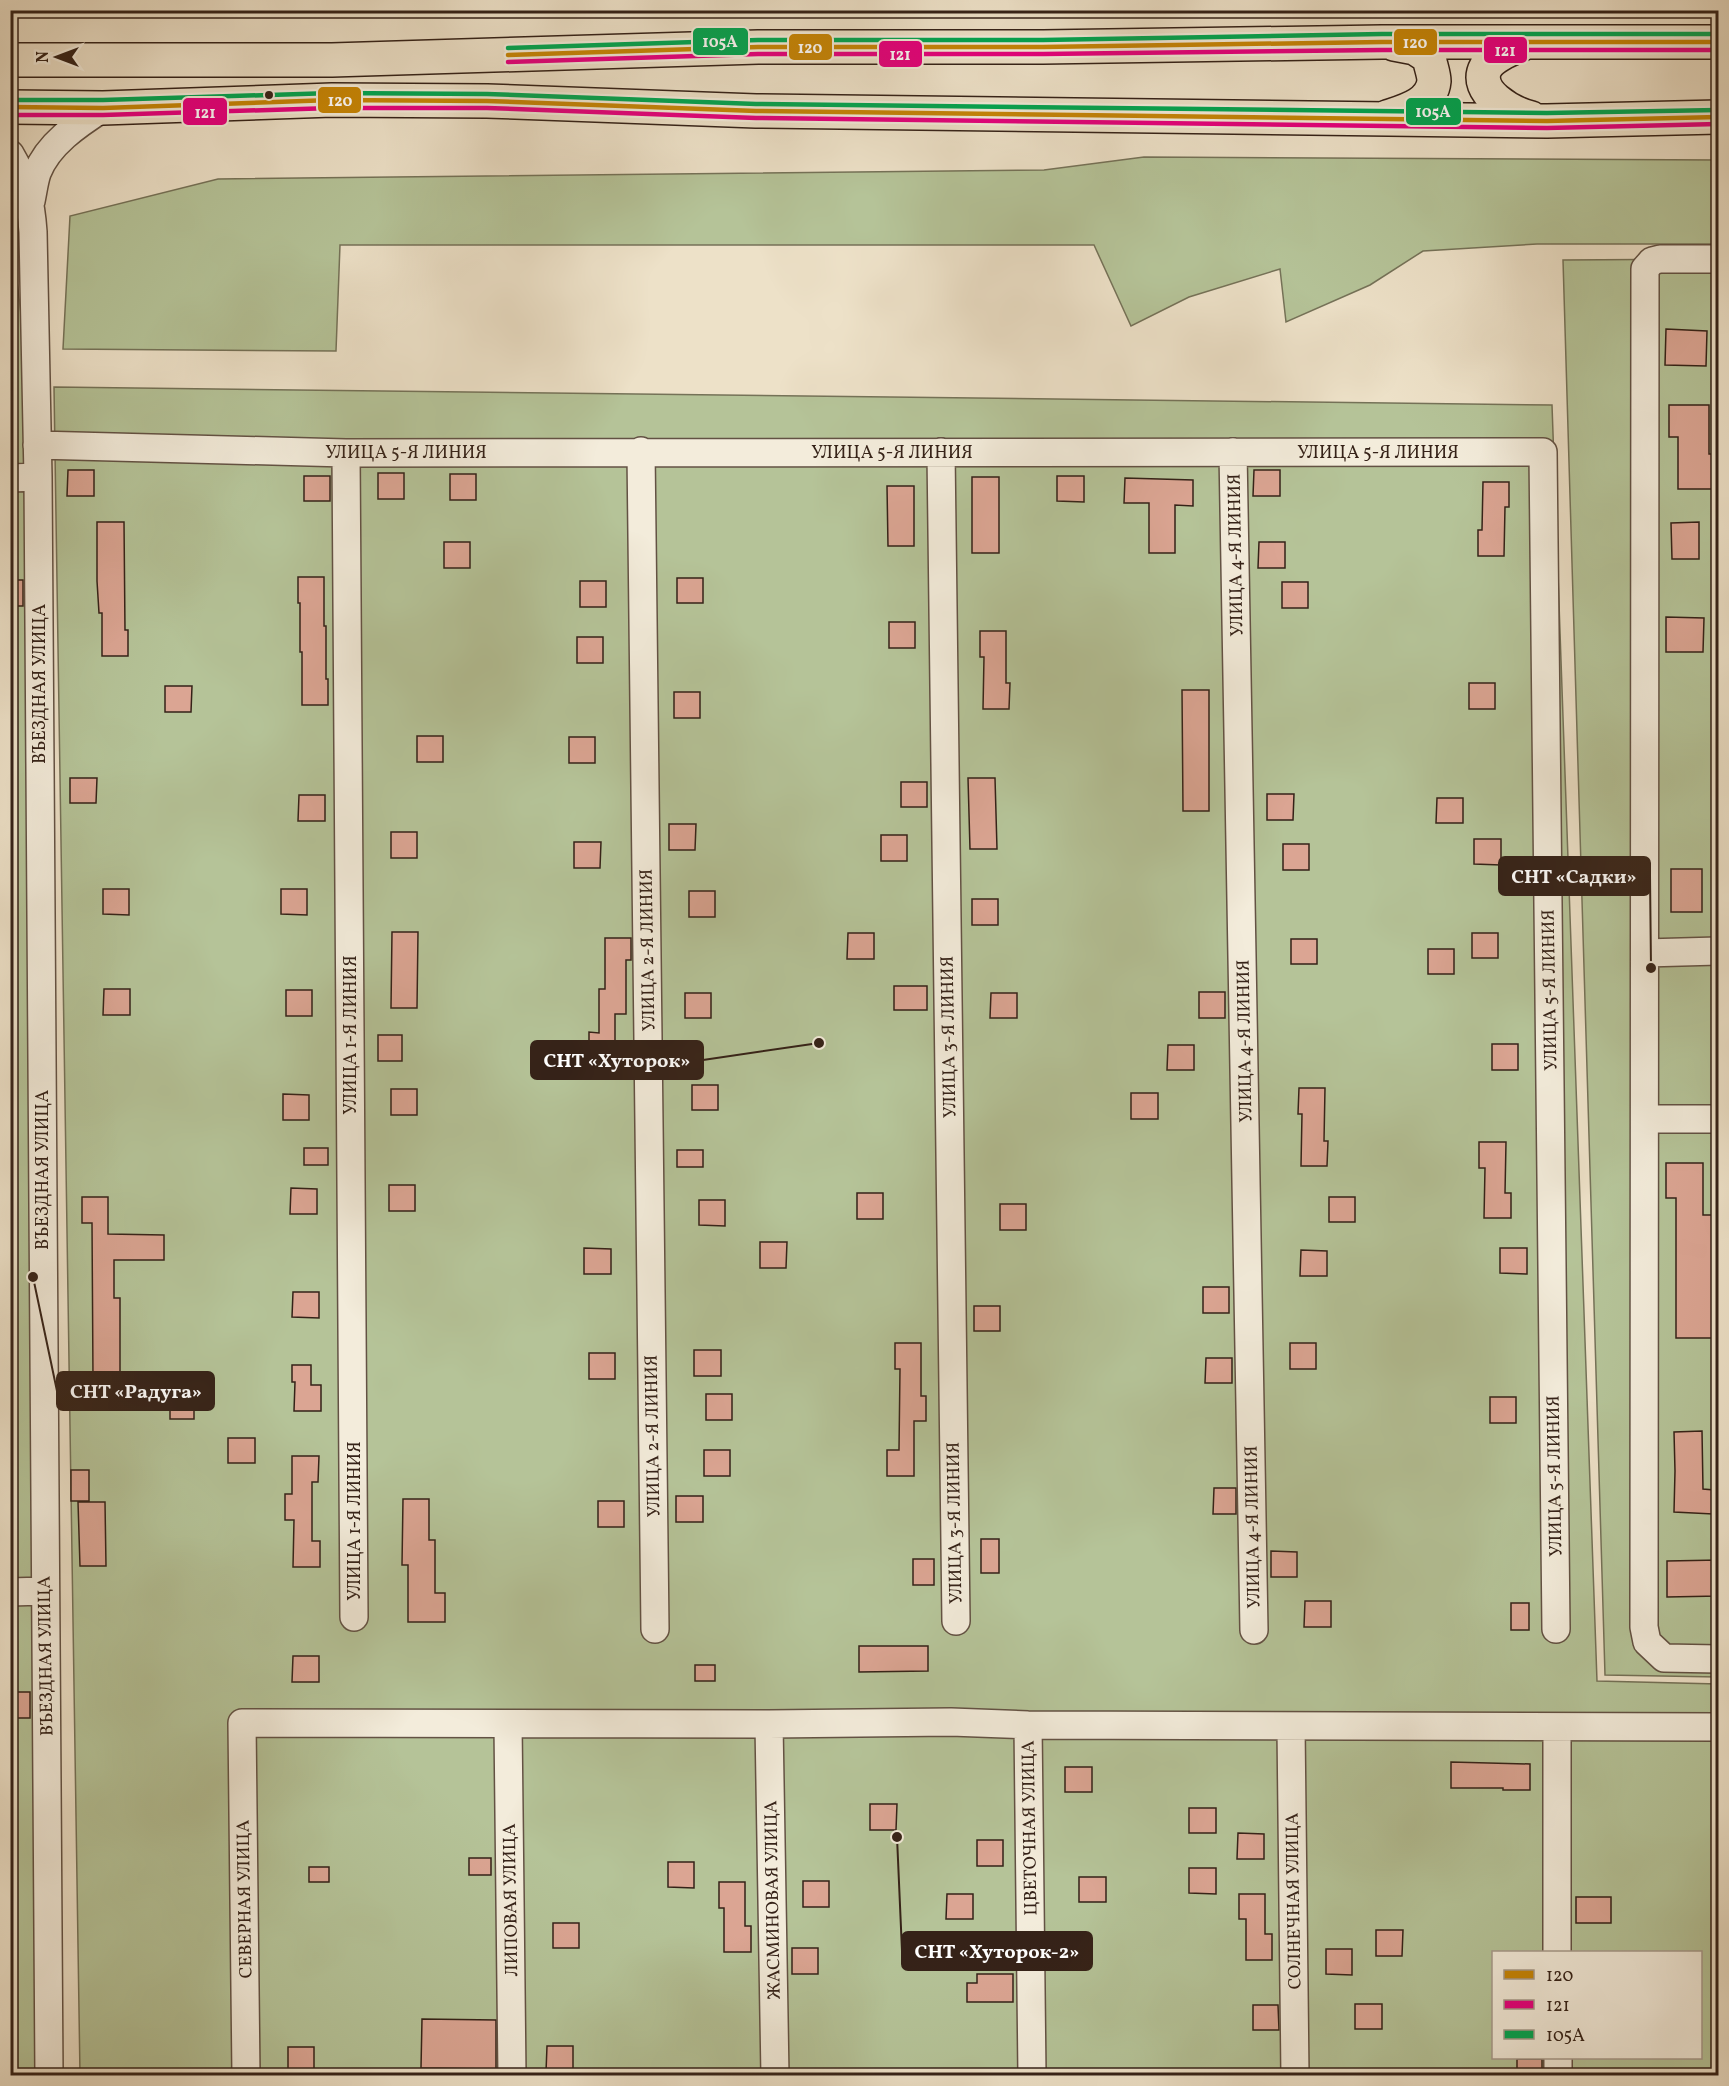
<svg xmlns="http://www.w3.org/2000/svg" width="1729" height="2086" font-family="Vollkorn,serif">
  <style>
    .green { fill: #b5c398; stroke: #757258; stroke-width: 1.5; fill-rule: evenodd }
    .building { fill: #dba593; stroke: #352218; stroke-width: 1.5 }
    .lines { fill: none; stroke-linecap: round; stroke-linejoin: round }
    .minor-casing { stroke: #635244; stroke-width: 30 }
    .major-casing { stroke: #352218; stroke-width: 36 }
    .minor { stroke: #f3ecdb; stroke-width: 27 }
    .major { stroke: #ede1c8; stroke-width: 33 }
    .bus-1-casing { stroke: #f3ecdb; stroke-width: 9 }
    .bus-2-casing { stroke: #f3ecdb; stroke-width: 9 }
    .bus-3-casing { stroke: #f3ecdb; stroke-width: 9 }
    .bus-1 { stroke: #c68506; stroke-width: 4.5 }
    .bus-2 { stroke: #e5007d; stroke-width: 4.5 }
    .bus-3 { stroke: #00a651; stroke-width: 4.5 }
    .bus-dot { fill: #352218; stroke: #f3ecdb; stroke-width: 2 }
    .labels { text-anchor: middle; stroke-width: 4.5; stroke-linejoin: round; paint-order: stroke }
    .street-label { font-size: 18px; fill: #352218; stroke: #f3ecdb }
    .leader { fill: none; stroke: #352218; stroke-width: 2 }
    .callout-dot { fill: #352218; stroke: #f3ecdb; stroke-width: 2 }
    .callout { fill: #352218; stroke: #352218; stroke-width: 2 }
    .callout-label { font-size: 20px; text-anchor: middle; font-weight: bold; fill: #fff }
    .line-badge { stroke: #f3ecdb; stroke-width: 2 }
    .badge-label { font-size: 16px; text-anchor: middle; font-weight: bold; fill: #fff }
  </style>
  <rect width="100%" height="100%" fill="#ede1c8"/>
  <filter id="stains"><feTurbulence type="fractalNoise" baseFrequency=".00333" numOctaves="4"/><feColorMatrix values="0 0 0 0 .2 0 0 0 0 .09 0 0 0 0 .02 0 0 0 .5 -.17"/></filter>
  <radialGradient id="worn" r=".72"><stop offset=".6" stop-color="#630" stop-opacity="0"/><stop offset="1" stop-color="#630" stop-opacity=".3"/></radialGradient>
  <path class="green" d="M1144 157 1718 160V244H1537L1423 251 1370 285 1286 322 1280 269 1189 297 1131 326 1094 245H340L336 351 63 349 70 216 218 179 1044 170Z
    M10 224 37 445 60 2076 10 2075Z
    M1718 259V1677L1605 1675 1563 260Z
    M54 387 1552 405 1597 1681 1718 1684V2075H80ZM1494 1952H1700V2058H1494Z"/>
  <path class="building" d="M1666 329 1707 331 1706 366 1665 365Z
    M1669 405H1709V454H1716V489H1678V437H1669Z
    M68 470H94V496H67Z
    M1254 470H1280V496H1253Z
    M378 473H404V499H378Z
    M450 474H476V500H450Z
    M304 476H330V501H304Z
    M1057 476H1084V502L1057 501Z
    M972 477H999V553H972Z
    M1125 478 1193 480V506L1175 505V553H1149V503H1124Z
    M1483 482H1509V507H1505L1504 556H1478V530H1482Z
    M887 486H914V546H888Z
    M97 522H124L125 630H128V656H102V613H99L97 581Z
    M1699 522V559H1672L1671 523Z
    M444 542H470V568H444Z
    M1259 542H1285V568H1258Z
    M298 577H324V626H326V679H328V705H302V652H300V603H298Z
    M677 578H703V603H677Z
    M10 580H23V606H10Z
    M580 581H606V607H580Z
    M1282 582H1308V608H1282Z
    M1666 617 1704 618 1703 652H1666Z
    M889 622H915V648H889Z
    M980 631H1006V683H1010L1009 709H983L984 657H980Z
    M577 637H603V663H577Z
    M1469 683H1495V709H1469Z
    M165 686H192L191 712H165Z
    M1182 690H1209V811H1183Z
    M674 692H700V718H674Z
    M417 736H443V762H417Z
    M569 737H595V763H569Z
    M70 778H97L96 803H70Z
    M968 778H995L997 849H970Z
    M901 782H927V807H901Z
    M1267 794H1294L1293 820H1267Z
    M299 795H325V821H298Z
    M1437 798H1463V823H1436Z
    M669 824H696L695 850H669Z
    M391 832H417V858H391Z
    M881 835H907V861H881Z
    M1474 839H1501V865L1474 864Z
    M574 842H601L600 868H574Z
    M1283 844H1309V870H1283Z
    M1671 869H1702V912H1671Z
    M103 889H129V915L103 914Z
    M281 889H307V915L281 914Z
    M689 891H715V917H689Z
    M972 899H998V925H972Z
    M392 932H418L417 1008H391Z
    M848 933H874V959H847Z
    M1472 933H1498V958H1472Z
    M605 938H631V960H626V1014H615V1058H589V1032L599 1033V989H605Z
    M1291 939H1317V964H1291Z
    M1428 949H1454V974H1428Z
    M894 986H927V1010H894Z
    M104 989H130V1015H103Z
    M286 990H312V1016H286Z
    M1199 992H1225V1018H1199Z
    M685 993H711V1018H685Z
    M991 993H1017V1018H990Z
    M378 1035H402V1061H378Z
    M1492 1044H1518V1070H1492Z
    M1168 1045H1194V1070H1167Z
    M692 1085H718V1110H692Z
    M1299 1088H1325L1324 1141H1328L1327 1166H1301L1302 1114H1298Z
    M391 1089H417V1115H391Z
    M1131 1093H1158V1119H1131Z
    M283 1094 309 1095V1120H283Z
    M1479 1142H1506L1505 1193H1511V1218H1484L1485 1168H1479Z
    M304 1148H328V1165H304Z
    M677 1150H703V1167H677Z
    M1666 1163H1703V1215H1715V1338H1676V1198H1666Z
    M389 1185H415V1211H389Z
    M291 1188 317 1189V1214H290Z
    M857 1193H883V1219H857Z
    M82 1197H108V1234L164 1235V1260H114V1298H120V1378H93L92 1223H82Z
    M1329 1197H1355V1222H1329Z
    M699 1200H725V1226L699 1225Z
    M1000 1204H1026V1230H1000Z
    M760 1242H787L786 1268H760Z
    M584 1248 611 1249V1274H584Z
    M1500 1248H1527V1274L1500 1273Z
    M1301 1250 1327 1251V1276H1300Z
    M1203 1287H1229V1313H1203Z
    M293 1292H319V1318L292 1317Z
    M974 1306H1000V1331H974Z
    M895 1343H921V1396H926V1421H914V1476H887V1450H899L900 1369H895Z
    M1290 1343H1316V1369H1290Z
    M694 1350H721V1376H694Z
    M589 1353H615V1379H589Z
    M1206 1358H1232V1383H1205Z
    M292 1365H311V1385H321V1411H294L295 1382H292Z
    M170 1384H194V1419H170Z
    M706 1394H732V1420H706Z
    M1490 1397H1516V1423H1490Z
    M1702 1431 1703 1489 1714 1490 1713 1514 1674 1512 1675 1471 1674 1432Z
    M228 1438H255V1463H228Z
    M704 1450H730V1476H704Z
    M292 1456H319L318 1482H312V1541H320V1567H293L294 1520H285V1494H292Z
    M71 1470H89V1501H71Z
    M1214 1488H1236V1514H1213Z
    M676 1496H703V1522H676Z
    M403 1499H429V1540H435V1593H445V1622H408V1565H402Z
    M598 1501H624V1527H598Z
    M78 1502H105L106 1566H80Z
    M981 1539H999V1573H981Z
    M1271 1551 1297 1552V1577H1271Z
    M913 1559H934V1585H913Z
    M1719 1560V1596L1667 1597V1561Z
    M1305 1601H1331V1627H1304Z
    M1511 1603H1529V1630H1511Z
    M859 1646H928V1671L859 1672Z
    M293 1656H319V1682H292Z
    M695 1665H715V1681H695Z
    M10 1692H30V1718H10Z
    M1451 1762 1530 1764V1790H1503V1788H1451Z
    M1065 1767H1092V1792H1065Z
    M870 1804H897L896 1830H870Z
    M1189 1808H1216V1833H1189Z
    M1238 1833 1264 1834V1859H1237Z
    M977 1840H1003V1866H977Z
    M469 1858H491V1875H469Z
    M668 1862H694V1888L668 1887Z
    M309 1867H329V1882H309Z
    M1189 1868H1216V1894L1189 1893Z
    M1079 1877H1106V1902H1079Z
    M803 1881H829V1907H803Z
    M719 1882H745V1926H751V1952H724V1908H719Z
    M947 1894H973V1919H946Z
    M1239 1894H1265V1934H1272V1960H1246V1919H1239Z
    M1576 1897H1611V1923H1576Z
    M553 1923H579V1948H553Z
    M1376 1930H1403L1402 1956H1376Z
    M792 1948H818V1974H792Z
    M1326 1949H1352V1975L1326 1974Z
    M977 1974H1013V2002H967V1983H977Z
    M1355 2004H1382V2029H1355Z
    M1253 2005H1278L1279 2030H1253Z
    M422 2019 496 2020V2069L421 2068Z
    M547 2046H573V2072H546Z
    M288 2047H314V2073H288Z
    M1517 2059H1542V2076H1517Z"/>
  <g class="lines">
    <g class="minor-casing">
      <path id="minor" d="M10 154C26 181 31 202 33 232L38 477 49 2076
        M31 201C33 192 34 182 37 173 48 144 78 124 103 108
        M1718 259H1660L1652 261 1645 269 1644 1627 1647 1642 1664 1658 1718 1659
        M37 445 346 453 1543 452 1556 1629
        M641 451 655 1629
        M941 452 956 1621
        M1233 452 1254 1630
        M346 453 354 1617
        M10 478 38 477
        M1645 953 1718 951
        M1645 1119H1718
        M10 1592 45 1591
        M508 1724 512 2076
        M769 1724 775 2076
        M1028 1725 1032 2076
        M1291 1727 1295 2076
        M1557 1728V1952
        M1558 2058V2076
        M246 2076 242 1723 769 1724 951 1722 1028 1725 1718 1727"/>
    </g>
    <g class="major-casing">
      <path id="major" d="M1527 42C1514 48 1494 54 1486 67 1472 92 1512 113 1531 118
        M10 60H332L758 47H1043L1382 42H1718
        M10 107 103 108 332 100 487 101 756 111 1547 121 1718 117
        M1387 117C1405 111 1432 104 1434 81 1434 74 1430 64 1429 57L1415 48 1394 44"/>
    </g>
    <use href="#minor" class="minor"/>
    <use href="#major" class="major"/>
    <g class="bus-1-casing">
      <path id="bus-1" d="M508 55 758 47H1043L1382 42H1718
        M10 107 103 108 332 100 487 101 756 111 1547 121 1718 117"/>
    </g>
    <g class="bus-2-casing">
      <path id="bus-2" d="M508 62 758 54H1043L1382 50H1718
        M10 115H103L332 108H487L756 118 1547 128 1718 124"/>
    </g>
    <g class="bus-3-casing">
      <path id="bus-3" d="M508 48 758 40H1043L1382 34H1718
        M10 100H103L332 93 487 94 756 104 1547 113 1718 110"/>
    </g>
    <use href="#bus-1" class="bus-1"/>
    <use href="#bus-2" class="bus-2"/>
    <use href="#bus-3" class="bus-3"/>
  </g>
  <circle class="bus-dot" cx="269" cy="95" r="5"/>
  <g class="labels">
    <g class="street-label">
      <text x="406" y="458">УЛИЦА 5-Я ЛИНИЯ</text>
      <text x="892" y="458">УЛИЦА 5-Я ЛИНИЯ</text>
      <text x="1378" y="458">УЛИЦА 5-Я ЛИНИЯ</text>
      <text transform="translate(1235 555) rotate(-91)" y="6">УЛИЦА 4-Я ЛИНИЯ</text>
      <text transform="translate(39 684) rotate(-90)" y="6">ВЪЕЗДНАЯ УЛИЦА</text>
      <text transform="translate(647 950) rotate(-91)" y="6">УЛИЦА 2-Я ЛИНИЯ</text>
      <text transform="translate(1549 990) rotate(-91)" y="6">УЛИЦА 5-Я ЛИНИЯ</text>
      <text transform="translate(350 1035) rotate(-90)" y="6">УЛИЦА 1-Я ЛИНИЯ</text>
      <text transform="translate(948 1037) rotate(-91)" y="6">УЛИЦА 3-Я ЛИНИЯ</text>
      <text transform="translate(1244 1041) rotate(-91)" y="6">УЛИЦА 4-Я ЛИНИЯ</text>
      <text transform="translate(42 1170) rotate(-90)" y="6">ВЪЕЗДНАЯ УЛИЦА</text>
      <text transform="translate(652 1436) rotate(-91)" y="6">УЛИЦА 2-Я ЛИНИЯ</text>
      <text transform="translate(1554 1476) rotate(-91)" y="6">УЛИЦА 5-Я ЛИНИЯ</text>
      <text transform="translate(354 1521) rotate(-90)" y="6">УЛИЦА 1-Я ЛИНИЯ</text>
      <text transform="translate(954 1523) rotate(-91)" y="6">УЛИЦА 3-Я ЛИНИЯ</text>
      <text transform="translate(1252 1527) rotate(-91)" y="6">УЛИЦА 4-Я ЛИНИЯ</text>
      <text transform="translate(45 1656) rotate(-91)" y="6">ВЪЕЗДНАЯ УЛИЦА</text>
      <text transform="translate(1029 1828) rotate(-91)" y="6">ЦВЕТОЧНАЯ УЛИЦА</text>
      <text transform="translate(244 1899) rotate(-91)" y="6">СЕВЕРНАЯ УЛИЦА</text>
      <text transform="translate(510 1900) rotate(-91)" y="6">ЛИПОВАЯ УЛИЦА</text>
      <text transform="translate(772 1900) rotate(-91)" y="6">ЖАСМИНОВАЯ УЛИЦА</text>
      <text transform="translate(1293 1901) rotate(-91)" y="6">СОЛНЕЧНАЯ УЛИЦА</text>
    </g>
  </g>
  <path class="leader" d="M1651 968L1650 876M819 1043L703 1060M33 1277L57 1391M897 1837L902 1951"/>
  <g class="callout-dot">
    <circle cx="1651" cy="968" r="6"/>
    <circle cx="819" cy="1043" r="6"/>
    <circle cx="33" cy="1277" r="6"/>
    <circle cx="897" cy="1837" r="6"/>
  </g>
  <g class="callout">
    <rect x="1499" y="857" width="151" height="38" rx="6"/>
    <rect x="531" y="1041" width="172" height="38" rx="6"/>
    <rect x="57" y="1372" width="157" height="38" rx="6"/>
    <rect x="902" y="1932" width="190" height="38" rx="6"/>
  </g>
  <g class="callout-label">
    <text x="1574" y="883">СНТ «Садки»</text>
    <text x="617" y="1067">СНТ «Хуторок»</text>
    <text x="136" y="1398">СНТ «Радуга»</text>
    <text x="997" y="1958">СНТ «Хуторок-2»</text>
  </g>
  <g class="line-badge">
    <rect x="692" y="27" width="57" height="29" rx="6" fill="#00a651"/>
    <rect x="1393" y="28" width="45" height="28" rx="6" fill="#c68506"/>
    <rect x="788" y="33" width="45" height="28" rx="6" fill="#c68506"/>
    <rect x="1483" y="36" width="45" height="28" rx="6" fill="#e5007d"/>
    <rect x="878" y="40" width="45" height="28" rx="6" fill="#e5007d"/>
    <rect x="317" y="86" width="45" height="28" rx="6" fill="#c68506"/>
    <rect x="1405" y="97" width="57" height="29" rx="6" fill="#00a651"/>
    <rect x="182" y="97" width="46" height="29" rx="6" fill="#e5007d"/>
  </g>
  <g class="badge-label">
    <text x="720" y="47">105А</text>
    <text x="1415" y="48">120</text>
    <text x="810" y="53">120</text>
    <text x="1505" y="56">121</text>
    <text x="900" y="60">121</text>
    <text x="340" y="106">120</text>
    <text x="1433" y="117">105А</text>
    <text x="205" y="118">121</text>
  </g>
  <rect width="1729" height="2086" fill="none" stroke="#ede1c8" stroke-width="36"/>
  <rect x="12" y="12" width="1705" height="2062" fill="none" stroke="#352218" stroke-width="3"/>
  <rect x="18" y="18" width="1693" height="2050" fill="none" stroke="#352218" stroke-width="1.5"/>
  <rect x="1492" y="1951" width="210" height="108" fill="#f3ecdb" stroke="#a79b8d" stroke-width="1.5"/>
  <rect x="1504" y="1970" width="30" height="9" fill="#c68506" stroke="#a79b8d" stroke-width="1.5"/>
  <text x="1546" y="1981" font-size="18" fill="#352218">120</text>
  <rect x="1504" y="2000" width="30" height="9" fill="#e5007d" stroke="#a79b8d" stroke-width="1.5"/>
  <text x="1546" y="2011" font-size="18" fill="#352218">121</text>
  <rect x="1504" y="2030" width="30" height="9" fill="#00a651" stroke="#a79b8d" stroke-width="1.5"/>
  <text x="1546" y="2041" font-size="18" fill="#352218">105А</text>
  <g transform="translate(57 57) rotate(270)" stroke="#f3ecdb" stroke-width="4.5" paint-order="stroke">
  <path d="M0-4.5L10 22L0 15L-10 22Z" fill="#352218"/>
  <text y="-9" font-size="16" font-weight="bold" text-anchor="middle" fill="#352218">N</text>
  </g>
  <rect width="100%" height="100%" filter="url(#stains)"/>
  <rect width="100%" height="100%" fill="url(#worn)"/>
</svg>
